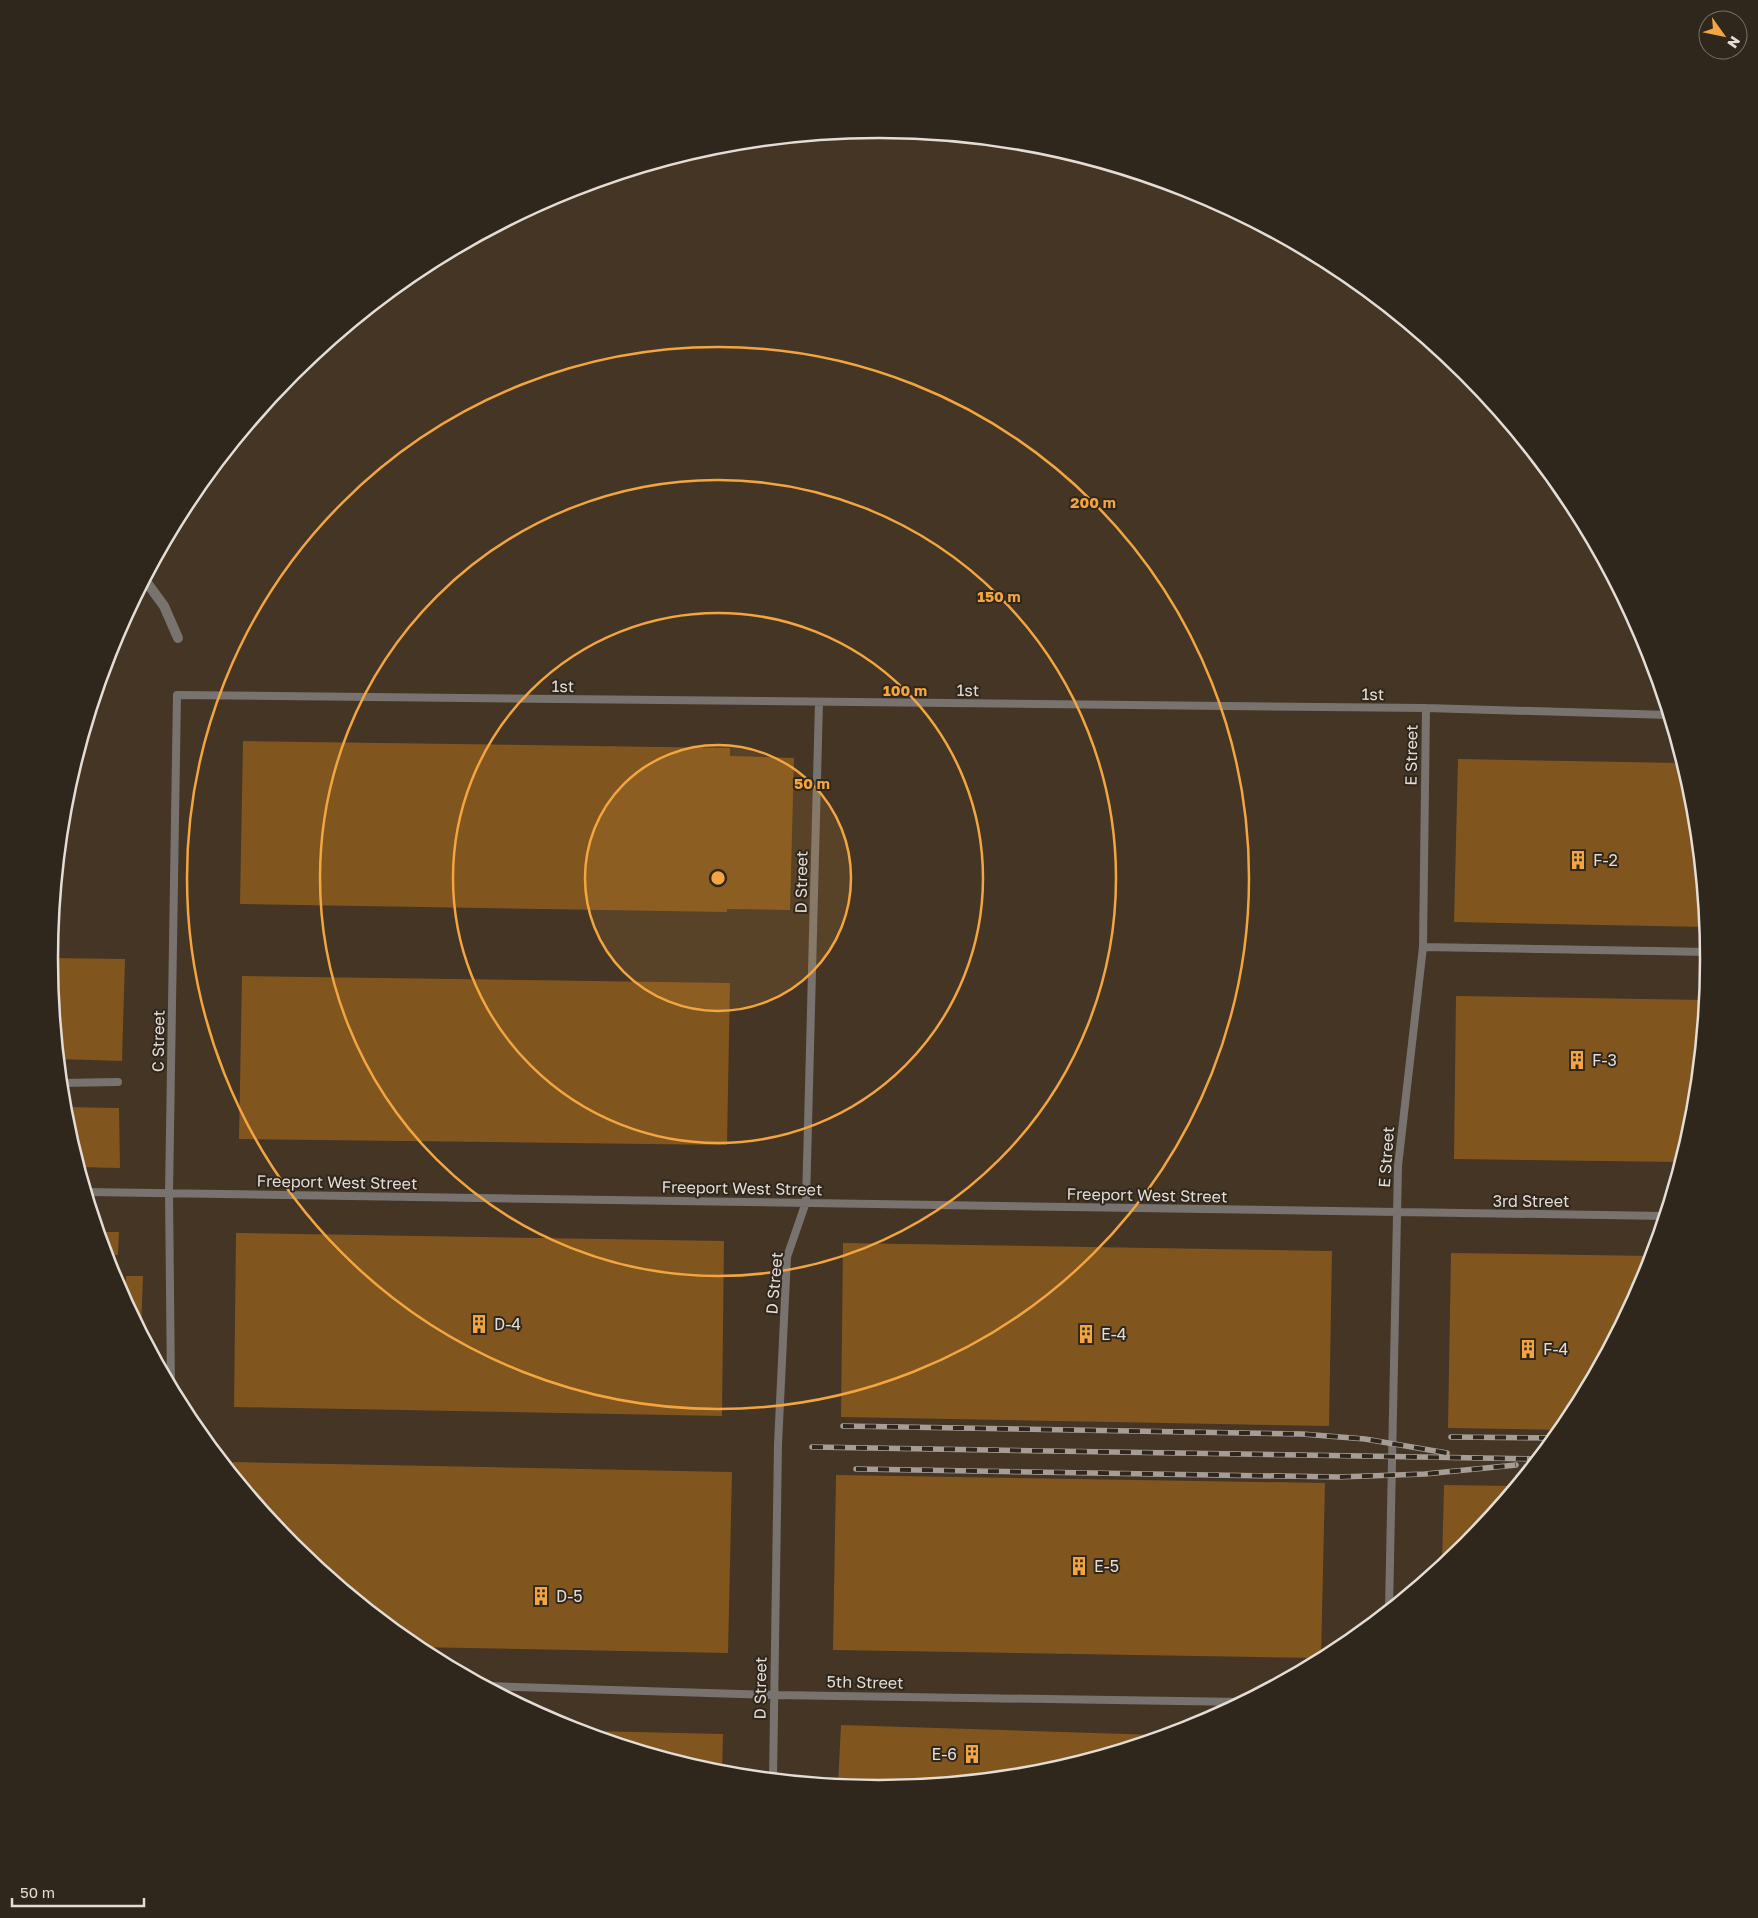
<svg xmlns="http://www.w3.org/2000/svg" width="1758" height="1918" font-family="'Golos Text',sans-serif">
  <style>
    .built { fill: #443525 }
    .building { fill: #80551e }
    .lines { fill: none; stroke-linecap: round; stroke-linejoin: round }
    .lane { stroke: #78736e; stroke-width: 8 }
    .street { stroke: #78736e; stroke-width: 10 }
    .rail-casing { stroke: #a69e96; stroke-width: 5.5 }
    .rail { stroke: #2f261c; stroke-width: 4; stroke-dasharray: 11; stroke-linecap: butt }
    .ring { fill: none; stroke: #f2a541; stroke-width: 2.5 }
    .labels { text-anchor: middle; stroke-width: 4; stroke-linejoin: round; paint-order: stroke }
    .street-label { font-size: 16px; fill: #e3ddd6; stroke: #2f261c }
    .poi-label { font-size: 16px; fill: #e3ddd6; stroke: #2f261c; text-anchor: start }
    .rim { fill: none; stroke: #e3ddd6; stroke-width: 2.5 }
    .centre { fill: #f2a541; stroke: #2f261c; stroke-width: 2.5 }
    .ring-label { font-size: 15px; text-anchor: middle; font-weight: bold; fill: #f2a541; stroke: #2f261c; stroke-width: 4; stroke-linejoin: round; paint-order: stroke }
  </style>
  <rect width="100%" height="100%" fill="#3a3025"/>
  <path class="built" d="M51 959a828 828 0 1 1 1656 0a828 828 0 1 1-1656 0Z"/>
  <path class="building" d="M243 741 730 748V756L794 758 790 910 727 909V912L240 904Z
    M1458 759 1683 763 1693 797 1706 927 1454 922Z
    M49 958 125 959 122 1061 59 1059Z
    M242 976 730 983 727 1145 239 1139Z
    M1456 996 1705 1000 1693 1121 1681 1162 1454 1159Z
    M63 1107 119 1108 120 1168 79 1167 65 1121Z
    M98 1232H119L118 1255H105Z
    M236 1233 724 1241 722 1416 234 1407Z
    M843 1243 1332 1251 1329 1426 841 1417Z
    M1451 1253 1652 1256 1646 1277 1569 1420 1562 1430 1448 1428Z
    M126 1276H143L141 1331 125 1302Z
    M233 1462 732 1472 728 1653 414 1647 292 1546 233 1474Z
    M836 1475 1325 1483 1321 1658 833 1650Z
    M1444 1485 1515 1486 1466 1546 1442 1565Z
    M841 1725 1159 1735V1737L1041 1773 879 1789 838 1785Z
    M592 1731 723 1734 722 1774 591 1735Z"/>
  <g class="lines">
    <path class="lane" d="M1423 947 1709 952
      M61 1083 118 1082
      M86 1192C612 1198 1138 1212 1665 1216
      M171 1387 169 1193 177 695 1426 708 1669 715
      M1389 1610 1398 1166 1423 947 1426 708
      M487 1686 774 1695 1243 1702
      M773 1779 778 1444 787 1257 806 1202 819 702"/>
    <path class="street" d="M145 580 164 606 178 638"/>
    <g class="rail-casing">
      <path id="rail" d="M843 1426 1302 1434 1365 1439 1447 1453
        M1451 1437 1554 1438
        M812 1447 1537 1459
        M856 1469 1338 1477 1425 1474 1516 1465"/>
    </g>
    <use href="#rail" class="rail"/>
  </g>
  <circle cx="718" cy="878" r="133" fill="#f2a541" fill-opacity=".12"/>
  <g class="ring">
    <circle cx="718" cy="878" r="133"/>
    <circle cx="718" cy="878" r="265"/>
    <circle cx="718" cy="878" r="398"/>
    <circle cx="718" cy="878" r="531"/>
  </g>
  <defs>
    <g id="building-bare" transform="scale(1.5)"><path d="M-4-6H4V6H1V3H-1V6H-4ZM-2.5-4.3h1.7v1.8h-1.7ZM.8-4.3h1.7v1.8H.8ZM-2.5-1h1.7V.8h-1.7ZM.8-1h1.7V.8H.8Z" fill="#f2a541" stroke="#2f261c" stroke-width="2.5" paint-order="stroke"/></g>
  </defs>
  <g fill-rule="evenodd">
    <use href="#building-bare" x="1578" y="860"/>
    <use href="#building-bare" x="1577" y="1060"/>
    <use href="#building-bare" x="479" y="1324"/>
    <use href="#building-bare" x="1086" y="1334"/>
    <use href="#building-bare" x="1528" y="1349"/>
    <use href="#building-bare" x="1079" y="1566"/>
    <use href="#building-bare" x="541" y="1596"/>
    <use href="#building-bare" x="972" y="1754"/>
  </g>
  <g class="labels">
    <g class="street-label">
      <text transform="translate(563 686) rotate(1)" y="6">1st</text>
      <text transform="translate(968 690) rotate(1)" y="6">1st</text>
      <text transform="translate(1373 694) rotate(1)" y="6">1st</text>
      <text transform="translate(1411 755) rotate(-89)" y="6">E Street</text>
      <text transform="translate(801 882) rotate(-89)" y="6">D Street</text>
      <text transform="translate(158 1041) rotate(-89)" y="6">C Street</text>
      <text transform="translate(1386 1157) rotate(-86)" y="6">E Street</text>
      <text transform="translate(337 1182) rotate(1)" y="6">Freeport West Street</text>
      <text transform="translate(742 1188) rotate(1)" y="6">Freeport West Street</text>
      <text transform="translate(1147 1195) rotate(1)" y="6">Freeport West Street</text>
      <text x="1531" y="1207">3rd Street</text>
      <text transform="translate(774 1283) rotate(-85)" y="6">D Street</text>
      <text transform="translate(865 1682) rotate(1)" y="6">5th Street</text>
      <text transform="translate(760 1688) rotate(-89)" y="6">D Street</text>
    </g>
    <g class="poi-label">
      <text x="1593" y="866">F-2</text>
      <text x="1592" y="1066">F-3</text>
      <text x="494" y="1330">D-4</text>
      <text x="1101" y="1340">E-4</text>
      <text x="1543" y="1355">F-4</text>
      <text x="1094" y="1572">E-5</text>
      <text x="556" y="1602">D-5</text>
      <text x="957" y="1760" text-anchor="end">E-6</text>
    </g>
  </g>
  <path d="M0 0H1758V1918H0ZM58 959a821 821 0 1 1 1642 0a821 821 0 1 1-1642 0Z" fill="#2f261c" fill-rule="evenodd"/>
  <path class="rim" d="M58 959a821 821 0 1 1 1642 0a821 821 0 1 1-1642 0Z"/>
  <circle cx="718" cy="878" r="8" class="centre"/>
  <g class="ring-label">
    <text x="1093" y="508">200 m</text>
    <text x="999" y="602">150 m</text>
    <text x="905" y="696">100 m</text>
    <text x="812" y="789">50 m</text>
  </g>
  <g transform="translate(1723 35) rotate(123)"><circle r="24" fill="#2f261c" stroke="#776f66"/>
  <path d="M0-4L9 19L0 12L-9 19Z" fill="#f2a541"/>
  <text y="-8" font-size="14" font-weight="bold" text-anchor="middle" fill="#e3ddd6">N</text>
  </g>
  <path d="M12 1898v8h132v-8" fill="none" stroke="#e3ddd6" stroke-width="2.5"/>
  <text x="20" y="1898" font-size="15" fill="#e3ddd6" stroke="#2f261c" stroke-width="4" paint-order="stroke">50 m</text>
</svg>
